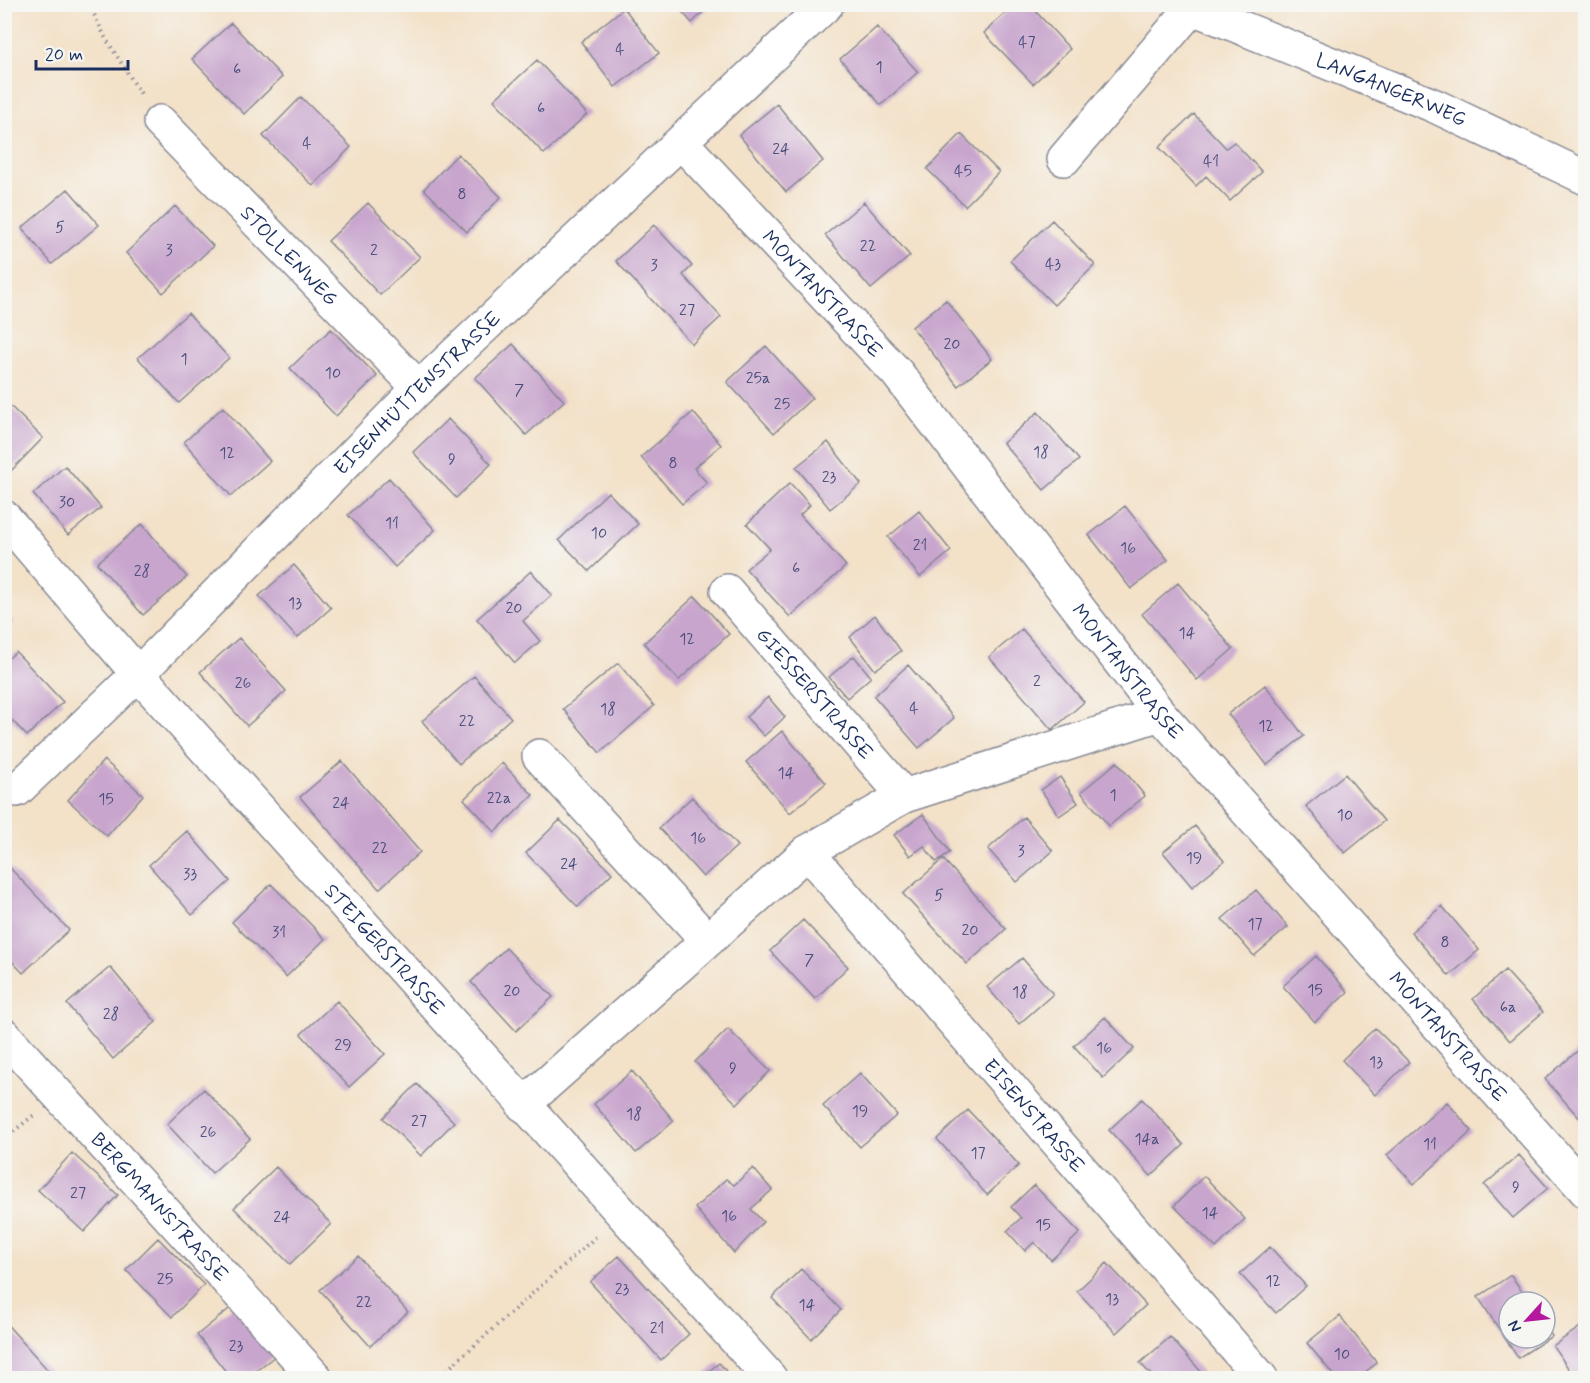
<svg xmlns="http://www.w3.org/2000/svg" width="1590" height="1383" font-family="Mynerve,sans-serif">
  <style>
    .building { fill: #c8a5cd }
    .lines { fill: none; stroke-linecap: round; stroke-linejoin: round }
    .street-casing { stroke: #878893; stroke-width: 36 }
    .path { stroke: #878893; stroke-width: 4; stroke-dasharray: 1.5 4.5; stroke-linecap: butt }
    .street { stroke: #fff; stroke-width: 33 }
    .labels { text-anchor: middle; stroke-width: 5; stroke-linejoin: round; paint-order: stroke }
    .number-label { font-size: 16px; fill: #464c7a }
    .street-label { font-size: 20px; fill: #1b2f5e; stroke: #f6f6f2 }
  </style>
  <rect width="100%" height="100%" fill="#f6f6f2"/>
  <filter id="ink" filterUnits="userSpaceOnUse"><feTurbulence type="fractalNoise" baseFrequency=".0167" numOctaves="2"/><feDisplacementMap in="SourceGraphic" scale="12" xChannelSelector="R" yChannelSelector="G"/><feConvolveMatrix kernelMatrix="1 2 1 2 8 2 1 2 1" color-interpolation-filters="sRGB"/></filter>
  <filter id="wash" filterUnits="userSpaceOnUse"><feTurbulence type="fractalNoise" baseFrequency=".008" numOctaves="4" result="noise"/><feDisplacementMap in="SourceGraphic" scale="24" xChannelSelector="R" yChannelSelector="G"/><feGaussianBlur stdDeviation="1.35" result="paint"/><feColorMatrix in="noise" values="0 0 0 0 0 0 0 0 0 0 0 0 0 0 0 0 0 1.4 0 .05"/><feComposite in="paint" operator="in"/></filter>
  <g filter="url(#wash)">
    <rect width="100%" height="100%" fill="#f3e1c8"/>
    <g id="blocks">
      <path class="building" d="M675 4H711L692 23Z
        M1014 4H1029L1070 49 1033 84 984 33Z
        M624 8 659 53 615 87 581 42Z
        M231 23 282 77 244 114 192 59Z
        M877 27 918 72 881 105 840 59Z
        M537 60 587 114 544 154 494 100Z
        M301 97 351 147 313 186 263 136Z
        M777 104 823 161 786 192 739 135Z
        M1194 114 1226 148 1234 142 1262 172 1230 201 1206 176 1196 186 1159 147Z
        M961 134 999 172 965 206 927 169Z
        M458 154 501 197 467 232 424 189Z
        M68 189 99 225 52 264 22 228Z
        M864 202 910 256 871 289 825 235Z
        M368 203 420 257 380 295 328 241Z
        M175 206 213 246 163 293 126 253Z
        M1052 220 1095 265 1054 305 1010 261Z
        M654 225 692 266 683 275 721 317 692 344 616 261Z
        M946 300 992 359 958 386 912 327Z
        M188 313 229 358 179 403 138 358Z
        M331 329 377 376 336 416 290 368Z
        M513 344 564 401 526 435 475 378Z
        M766 346 812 398 774 433 727 382Z
        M4 400 43 438 9 473 4 468Z
        M223 407 270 461 231 496 184 442Z
        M693 412 721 445 694 468 707 483 682 504 641 457Z
        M1038 412 1079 460 1044 490 1003 443Z
        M448 419 491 464 456 498 413 452Z
        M828 442 861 484 830 509 796 467Z
        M65 466 101 508 68 535 33 494Z
        M389 478 435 530 395 567 348 515Z
        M790 483 810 505 800 515 846 566 790 617 746 569 770 549 747 524Z
        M608 492 638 524 589 571 559 540Z
        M1125 506 1168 560 1131 589 1089 535Z
        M919 511 951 551 920 577 888 537Z
        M142 524 187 577 143 615 97 563Z
        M294 565 331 608 297 638 259 596Z
        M531 571 552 595 523 621 540 641 515 663 477 619Z
        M1178 583 1233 649 1197 680 1142 614Z
        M695 596 729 634 679 680 644 643Z
        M4 613 13 622 4 629Z
        M875 615 901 651 875 670 850 637Z
        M1022 629 1084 702 1052 730 989 657Z
        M239 638 286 691 247 726 200 672Z
        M16 652 63 702 27 736 4 712V662Z
        M854 656 871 677 847 698 829 677Z
        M618 663 654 706 600 753 563 709Z
        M908 665 954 718 919 748 874 696Z
        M474 676 511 718 459 764 422 721Z
        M1265 685 1304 736 1267 765 1228 714Z
        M768 697 785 717 764 736 746 717Z
        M782 731 826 783 790 813 746 762Z
        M104 760 143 795 107 836 68 800Z
        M342 761 420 852 379 889 300 797Z
        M1117 762 1145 796 1109 826 1081 792Z
        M502 763 533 795 495 832 464 799Z
        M1345 774 1384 821 1345 853 1306 806Z
        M1060 777 1078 803 1059 816 1041 790Z
        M692 797 737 846 703 877 659 828Z
        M923 814 950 852 936 862 924 846 910 856 894 835Z
        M1024 817 1053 851 1017 882 988 849Z
        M560 820 612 873 578 907 526 853Z
        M1195 826 1224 861 1192 887 1163 852Z
        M187 831 230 881 192 915 149 865Z
        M943 859 1006 929 967 964 903 894Z
        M10 868 69 930 23 973 4 953V873Z
        M271 884 325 939 286 977 232 922Z
        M1256 890 1288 927 1254 956 1222 919Z
        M1442 906 1479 950 1449 976 1411 932Z
        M803 920 848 967 815 999 770 951Z
        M506 948 553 997 516 1031 471 982Z
        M1316 956 1348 992 1315 1022 1283 986Z
        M1022 958 1053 994 1019 1024 987 987Z
        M110 967 156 1022 113 1059 67 1004Z
        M1505 970 1543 1012 1510 1041 1473 999Z
        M337 1001 385 1054 349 1087 301 1034Z
        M1105 1017 1134 1049 1103 1078 1074 1046Z
        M1375 1028 1409 1062 1375 1095 1342 1060Z
        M728 1029 770 1071 737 1104 695 1062Z
        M1581 1048 1586 1054V1118L1582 1121 1545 1079Z
        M632 1071 674 1121 636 1153 594 1104Z
        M860 1073 897 1115 860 1147 823 1106Z
        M417 1084 454 1122 421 1156 383 1118Z
        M204 1089 250 1139 212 1173 167 1124Z
        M1142 1099 1184 1145 1151 1176 1109 1130Z
        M1447 1102 1472 1131 1414 1184 1387 1155Z
        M968 1110 1019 1165 987 1195 937 1139Z
        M72 1153 118 1195 84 1232 38 1190Z
        M1519 1155 1548 1188 1513 1218 1484 1185Z
        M276 1167 331 1224 290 1264 234 1208Z
        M753 1168 772 1190 751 1209 763 1222 734 1253 695 1208 726 1179 734 1185Z
        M1204 1176 1245 1219 1216 1248 1174 1206Z
        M1034 1185 1080 1233 1051 1260 1034 1242 1025 1251 1007 1231 1021 1218 1011 1207Z
        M158 1238 204 1285 172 1317 126 1270Z
        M1270 1247 1306 1286 1276 1313 1240 1274Z
        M358 1256 408 1312 370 1346 320 1290Z
        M619 1256 689 1334 661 1360 590 1282Z
        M1107 1263 1146 1305 1116 1333 1077 1291Z
        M801 1269 841 1310 811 1339 772 1298Z
        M1511 1275 1529 1302H1509V1338H1545V1326L1552 1336 1518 1358 1478 1297Z
        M234 1305 275 1356 247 1378H231L197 1335Z
        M1340 1316 1377 1363 1357 1378H1336L1307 1343Z
        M4 1321 11 1329 55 1378H4Z
        M1586 1323V1378H1575L1553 1346Z
        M1170 1337 1204 1375 1200 1378H1154L1140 1363Z
        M719 1363 732 1378H700Z"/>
    </g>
  </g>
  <g filter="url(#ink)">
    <use href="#blocks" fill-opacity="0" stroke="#878893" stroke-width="1.5"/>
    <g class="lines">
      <g class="street-casing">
        <g id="street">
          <path id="s1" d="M1183 4 1435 106 1586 178"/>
          <path id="s2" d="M160 122 419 388"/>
          <path id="s3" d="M682 143 897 373 1160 714 1586 1191"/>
          <path d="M1064 159 1192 8"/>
          <path id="s4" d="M4 517 138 674 770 1378"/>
          <path id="s5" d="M727 591 904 796"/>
          <path d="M539 756 707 940"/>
          <path id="s6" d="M17 790 138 674 419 388 827 4"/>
          <path id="s7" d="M807 852 1261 1378"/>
          <path id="s8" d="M4 1035 316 1378"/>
          <path d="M523 1105 807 852 904 796 1160 714"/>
        </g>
      </g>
      <path class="path" d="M89 4 106 39 143 97
        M4 1139 34 1115
        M438 1378 598 1235"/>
      <use href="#street" class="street"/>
    </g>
  </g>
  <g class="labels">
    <g class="number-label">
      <text x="1027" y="47">47</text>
      <text x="620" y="54">4</text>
      <text x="879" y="72">1</text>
      <text x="237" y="74">6</text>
      <text x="541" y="113">6</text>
      <text x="307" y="148">4</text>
      <text x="781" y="154">24</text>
      <text x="1211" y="166">41</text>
      <text x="963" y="176">45</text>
      <text x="462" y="199">8</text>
      <text x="60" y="232">5</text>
      <text x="868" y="251">22</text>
      <text x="169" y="255">3</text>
      <text x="374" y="255">2</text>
      <text x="1053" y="269">43</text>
      <text x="654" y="270">3</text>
      <text x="687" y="315">27</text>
      <text x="952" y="349">20</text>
      <text x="184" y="364">1</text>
      <text x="333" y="378">10</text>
      <text x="758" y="383">25a</text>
      <text x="519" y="395">7</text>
      <text x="782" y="409">25</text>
      <text x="1041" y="457">18</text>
      <text x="227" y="458">12</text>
      <text x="452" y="464">9</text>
      <text x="673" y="468">8</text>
      <text x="829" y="482">23</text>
      <text x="67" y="507">30</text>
      <text x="392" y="528">11</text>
      <text x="599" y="538">10</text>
      <text x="920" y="550">21</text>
      <text x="1128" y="553">16</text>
      <text x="796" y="573">6</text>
      <text x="142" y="576">28</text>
      <text x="295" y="608">13</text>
      <text x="514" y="613">20</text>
      <text x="1187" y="638">14</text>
      <text x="687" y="644">12</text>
      <text x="1037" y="686">2</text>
      <text x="243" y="688">26</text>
      <text x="914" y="713">4</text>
      <text x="608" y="714">18</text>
      <text x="467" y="726">22</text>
      <text x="1266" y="731">12</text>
      <text x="786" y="778">14</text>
      <text x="1113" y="800">1</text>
      <text x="499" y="803">22a</text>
      <text x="106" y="804">15</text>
      <text x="341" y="808">24</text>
      <text x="1345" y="820">10</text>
      <text x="698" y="843">16</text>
      <text x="380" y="853">22</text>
      <text x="1021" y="856">3</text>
      <text x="1194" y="863">19</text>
      <text x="569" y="869">24</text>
      <text x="190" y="879">33</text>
      <text x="939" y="900">5</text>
      <text x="1255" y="929">17</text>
      <text x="970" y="935">20</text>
      <text x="279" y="937">31</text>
      <text x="1445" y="947">8</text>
      <text x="809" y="965">7</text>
      <text x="1315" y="995">15</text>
      <text x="512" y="996">20</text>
      <text x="1020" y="997">18</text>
      <text x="1508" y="1012">6a</text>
      <text x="111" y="1019">28</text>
      <text x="343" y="1050">29</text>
      <text x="1104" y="1053">16</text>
      <text x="1376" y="1067">13</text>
      <text x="733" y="1073">9</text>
      <text x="860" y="1116">19</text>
      <text x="634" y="1119">18</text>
      <text x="419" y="1126">27</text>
      <text x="208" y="1137">26</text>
      <text x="1147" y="1144">14a</text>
      <text x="1430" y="1149">11</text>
      <text x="978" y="1158">17</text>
      <text x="1516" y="1192">9</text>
      <text x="78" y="1198">27</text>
      <text x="1210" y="1218">14</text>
      <text x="729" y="1221">16</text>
      <text x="282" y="1222">24</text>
      <text x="1043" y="1230">15</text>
      <text x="165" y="1284">25</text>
      <text x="1273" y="1286">12</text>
      <text x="622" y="1294">23</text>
      <text x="1112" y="1304">13</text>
      <text x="364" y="1307">22</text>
      <text x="807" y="1310">14</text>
      <text x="657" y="1333">21</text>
      <text x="236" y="1351">23</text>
      <text x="1342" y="1359">10</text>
    </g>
    <g class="street-label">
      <text dy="7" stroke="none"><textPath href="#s1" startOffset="225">LANGANGERWEG</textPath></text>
      <text dy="7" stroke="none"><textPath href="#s2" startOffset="186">STOLLENWEG</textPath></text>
      <text dy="7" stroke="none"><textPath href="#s3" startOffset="206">MONTANSTRASSE</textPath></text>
      <text dy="7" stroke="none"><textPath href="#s6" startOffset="564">EISENHÜTTENSTRASSE</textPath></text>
      <text dy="7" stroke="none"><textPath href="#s3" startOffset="692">MONTANSTRASSE</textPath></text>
      <text dy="7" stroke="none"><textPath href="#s5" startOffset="135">GIESSERSTRASSE</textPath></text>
      <text dy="7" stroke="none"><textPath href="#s4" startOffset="576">STEIGERSTRASSE</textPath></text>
      <text dy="7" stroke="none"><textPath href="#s3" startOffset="1178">MONTANSTRASSE</textPath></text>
      <text dy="7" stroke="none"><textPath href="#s7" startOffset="348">EISENSTRASSE</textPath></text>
      <text dy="7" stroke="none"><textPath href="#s8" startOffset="232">BERGMANNSTRASSE</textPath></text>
    </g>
  </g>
  <rect width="1590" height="1383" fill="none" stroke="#f6f6f2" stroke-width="24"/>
  <g transform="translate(1527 1320) rotate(243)"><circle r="28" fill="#f6f6f2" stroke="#9ea6b7" stroke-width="1.5"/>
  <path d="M0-4.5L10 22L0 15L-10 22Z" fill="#b5179e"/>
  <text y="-9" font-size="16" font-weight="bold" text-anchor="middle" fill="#1b2f5e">N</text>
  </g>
  <path d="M36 60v9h92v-9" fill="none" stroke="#1b2f5e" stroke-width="3"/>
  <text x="45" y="60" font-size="18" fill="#1b2f5e" stroke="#f6f6f2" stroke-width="4.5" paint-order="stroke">20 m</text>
</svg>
